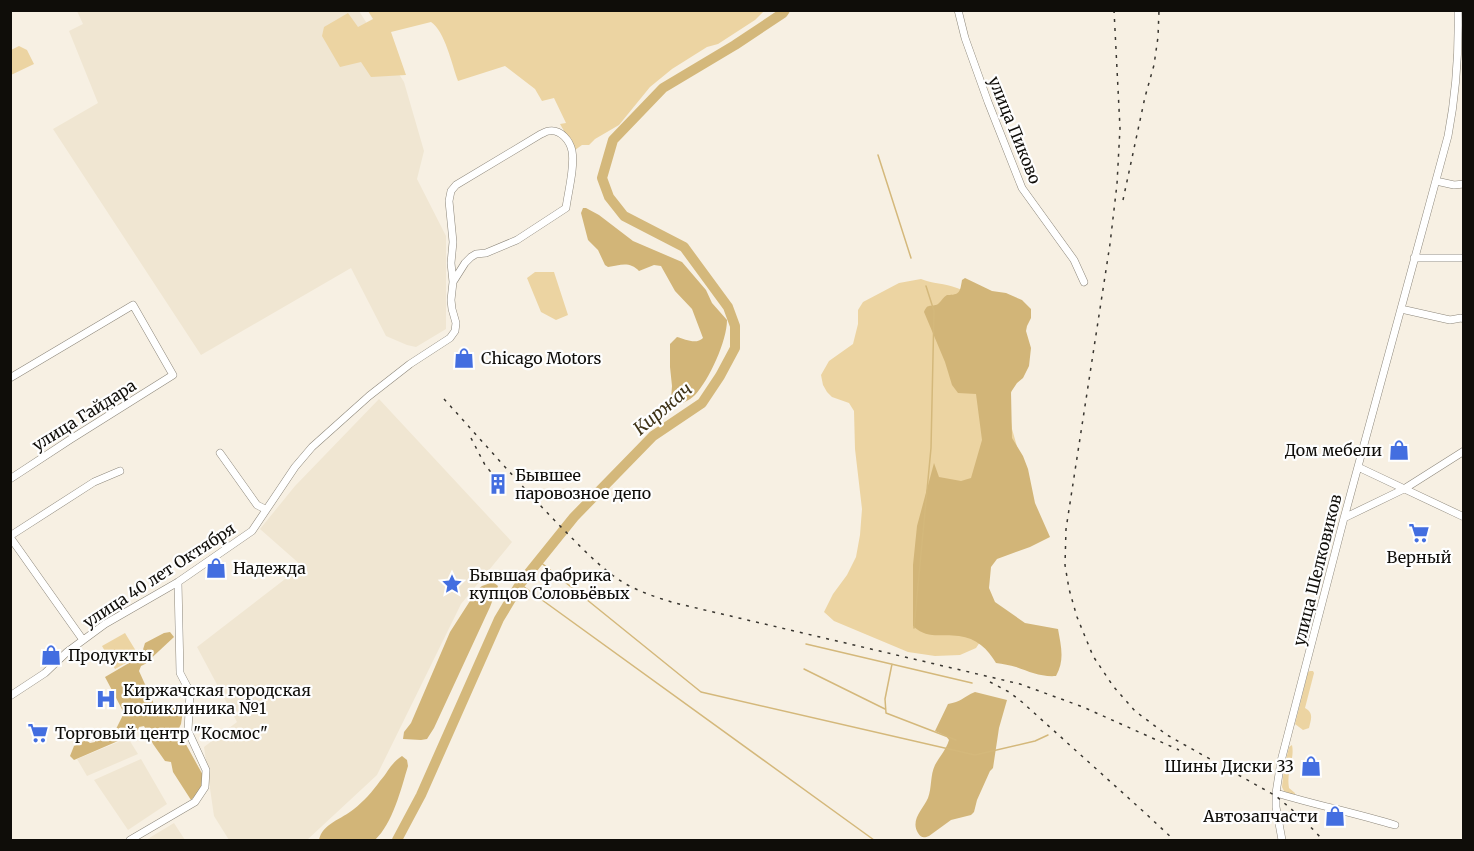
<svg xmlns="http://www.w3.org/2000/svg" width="1474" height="851" font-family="Merriweather,serif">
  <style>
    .built { fill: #f0e6d2 }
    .green { fill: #ecd4a2 }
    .forest { fill: #d2b578 }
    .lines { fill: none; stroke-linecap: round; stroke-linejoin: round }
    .stream { stroke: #d4b87b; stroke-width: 1.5 }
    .river { stroke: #d4b87b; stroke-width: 10 }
    .minor-casing { stroke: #8d877b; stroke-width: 8 }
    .minor { stroke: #fff; stroke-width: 7 }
    .rail { stroke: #393630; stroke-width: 1.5; stroke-dasharray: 3 6; stroke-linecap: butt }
    .labels { text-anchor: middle; stroke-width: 4.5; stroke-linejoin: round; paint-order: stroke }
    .street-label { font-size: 16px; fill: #0f0d09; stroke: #fefefe }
    .poi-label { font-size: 16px; fill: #0f0d09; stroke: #fefefe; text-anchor: start }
    .water-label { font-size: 18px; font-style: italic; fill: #3e3216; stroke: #fefefe }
  </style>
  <rect width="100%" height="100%" fill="#f7f0e3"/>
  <path class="built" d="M77 11H359L404 82 424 151 417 179 446 236V329L416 347 407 345 386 336 351 268 201 355 53 129 98 103 69 31 83 24Z
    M379 399 512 542 461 604 377 775 307 840H229L214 816 204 747 237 722 197 647 302 566 260 529 295 486Z
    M128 738 138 754 87 776 77 759Z
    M141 759 167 804 128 830 94 780Z
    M174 823 185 840H146Z"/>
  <path class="green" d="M368 11H764L755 20 718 44 707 47 672 69 650 87 619 125 595 139 589 145H582L575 150 560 124 566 123 554 98 542 101 535 89 505 66 458 81C452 65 445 31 431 22L391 32 406 75 371 77 361 62 340 67 322 36 324 27 348 13 358 27 373 19Z
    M19 46 27 50 34 64 11 75V50Z
    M535 272H554L568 315 556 320 541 312 527 278Z
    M921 279C932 284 945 283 957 288 979 296 1001 307 1022 316L1009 408 1012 429 1018 450 991 545 986 633 976 648 960 655 935 656 908 652 834 621 824 612 833 594 847 575 856 557 860 535 862 509 855 449 854 411 849 403 832 397 827 392 823 385 821 375 829 361 853 344 858 324V310L863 302 899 283Z
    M125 633 139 656 115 669 102 646Z
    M1310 671H1313L1314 673 1305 708C1314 713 1311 719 1309 728L1303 730 1295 724 1308 672Z
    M1292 745C1295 759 1286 771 1289 788L1295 793V796L1284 791 1282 787 1284 768 1289 747Z"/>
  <path class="forest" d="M583 208H586L599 215 633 241 682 262 706 290 712 303 727 320C727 341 709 380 695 395 689 401 681 404 673 405L671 399 672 386 670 367V344L677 337C685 339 696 345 703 338L692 309 675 291 661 266 654 265 639 271C630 261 620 265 608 267L605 265 598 250 588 240 581 213Z
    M965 278 992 291 1006 293 1022 300 1031 309V318L1027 326 1026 331 1031 348 1029 366 1023 378 1017 383 1011 392 1012 438 1023 456 1028 469 1035 503 1050 537 1030 547 997 559 991 567 989 588 995 602 1025 623 1058 629C1061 646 1065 660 1056 676 1041 677 1030 672 1016 667 1010 665 1003 664 996 663 988 649 976 638 959 636 940 633 928 640 913 626V565L917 526 934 463 939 477 961 481 971 478 982 440 976 394 958 393 952 385 945 362 924 312C928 302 931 308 938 304 941 302 943 297 947 295 960 295 960 292 962 280Z
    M493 582 498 586 490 607 434 728 427 739 421 740 403 739 404 732 411 723 450 632 477 590 482 586Z
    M170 632 174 637 145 664 141 666 139 671 158 713 184 703 181 724 178 730 204 777 202 788 191 800 173 772 171 762 165 761 153 744 144 726 139 727 138 731 131 730 125 738 74 760 70 756 74 746 86 740 90 743 95 742 97 735 101 732 109 736 113 735 124 713 105 677 141 656 145 643 164 633Z
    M975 692 1007 700 999 728 993 768 990 771 977 800 974 812 971 815 951 820 929 836C924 838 921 838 918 833 910 820 923 809 928 798 932 788 930 775 935 765 940 756 946 750 949 740L946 736 935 731 948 704C961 702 963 697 975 692Z
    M402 756 407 760 408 766C401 789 393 823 375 840H319C322 824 342 819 354 809 363 802 373 791 380 781 389 771 390 764 402 756Z"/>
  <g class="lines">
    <path class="stream" d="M878 155 911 258
      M539 561 701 692 975 755 1035 741 1048 735
      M520 584 874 840
      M914 628 931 448 934 311 926 286
      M806 644 972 683
      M892 664 885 699 886 713 956 740
      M804 669 885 709"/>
    <path class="river" d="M397 840 421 795 499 619 520 584 574 517 653 436 702 403 720 376 735 348V326L728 307 684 247 624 216 609 197 602 178 613 140 663 88 735 45 783 13 785 10"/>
    <g class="minor-casing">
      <path id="minor" d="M958 10 965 38 988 102 1022 188 1074 260 1084 282
        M1436 181 1454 185 1464 184
        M1414 258H1464
        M1401 309 1450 320 1461 318 1464 319
        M10 378 133 305 173 375 71 439 10 479
        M220 453 257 505 265 509
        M1358 467 1464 517
        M1344 518 1404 489 1464 451
        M10 536 94 482 120 471
        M10 537 83 640
        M10 696 45 673 67 652 105 624 178 582 252 531 295 467 312 447 369 396 410 364 450 338 455 331 456 323 452 309 451 300 453 282 465 263 471 257 476 254 486 253 517 240 566 208C568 192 575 167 572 151 570 141 561 129 549 131 546 131 544 133 541 134L456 185 451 191 449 201 453 242 451 263 453 282
        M1276 793C1316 805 1355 813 1395 825
        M130 840 195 802 205 787 206 770 188 731 190 692 180 673 178 582
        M1282 840 1276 807V793L1281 761 1344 518 1448 136C1456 94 1459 53 1458 10"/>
    </g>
    <use href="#minor" class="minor"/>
    <path class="rail" d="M1114 10 1120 128 1117 184 1110 244 1066 529 1065 565 1069 589 1077 617 1093 656 1113 686 1135 711 1167 735 1276 796 1304 820 1323 840
      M1123 200 1145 97 1154 65 1158 37 1159 10
      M444 399C483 442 521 486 562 528 581 547 600 568 624 583 640 592 658 598 675 603L1020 684 1083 707 1179 750
      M471 438 485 465 494 476
      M990 682 1009 692 1022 702 1144 812 1174 840"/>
  </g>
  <defs>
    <g id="shop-bare" transform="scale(1.62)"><path d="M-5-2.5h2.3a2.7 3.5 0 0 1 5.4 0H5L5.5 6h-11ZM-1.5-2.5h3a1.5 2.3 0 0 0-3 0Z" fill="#436ee0" stroke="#fefefe" stroke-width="2.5" paint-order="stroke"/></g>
    <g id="building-bare" transform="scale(1.62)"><path d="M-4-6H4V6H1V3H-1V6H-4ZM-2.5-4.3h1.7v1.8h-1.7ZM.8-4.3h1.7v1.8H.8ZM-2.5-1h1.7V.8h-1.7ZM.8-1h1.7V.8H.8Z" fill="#436ee0" stroke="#fefefe" stroke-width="2.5" paint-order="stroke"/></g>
    <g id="supermarket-bare" transform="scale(1.62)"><path d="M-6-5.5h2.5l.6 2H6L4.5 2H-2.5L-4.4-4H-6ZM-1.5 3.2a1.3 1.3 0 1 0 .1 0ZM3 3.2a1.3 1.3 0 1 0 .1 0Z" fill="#436ee0" stroke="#fefefe" stroke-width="2.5" paint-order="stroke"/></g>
    <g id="sight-bare" transform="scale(1.62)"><path d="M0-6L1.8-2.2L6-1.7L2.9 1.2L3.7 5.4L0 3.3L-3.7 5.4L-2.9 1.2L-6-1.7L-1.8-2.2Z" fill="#436ee0" stroke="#fefefe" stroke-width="2.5" paint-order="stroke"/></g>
    <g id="hospital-bare" transform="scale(1.62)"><path d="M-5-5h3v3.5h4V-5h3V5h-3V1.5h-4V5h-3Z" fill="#436ee0" stroke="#fefefe" stroke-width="2.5" paint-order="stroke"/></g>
  </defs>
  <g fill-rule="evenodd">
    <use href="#shop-bare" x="464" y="358"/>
    <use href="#shop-bare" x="1399" y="450"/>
    <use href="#building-bare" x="498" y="484"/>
    <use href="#supermarket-bare" x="1419" y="533"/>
    <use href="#shop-bare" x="216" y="568"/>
    <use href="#sight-bare" x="452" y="584"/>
    <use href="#shop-bare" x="51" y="655"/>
    <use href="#hospital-bare" x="106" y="699"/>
    <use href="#supermarket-bare" x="38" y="733"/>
    <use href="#shop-bare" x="1311" y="766"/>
    <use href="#shop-bare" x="1335" y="816"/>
  </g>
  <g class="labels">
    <g class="street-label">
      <text transform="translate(1015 130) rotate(68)" y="6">улица Пиково</text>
      <text transform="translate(84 415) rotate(-32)" y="6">улица Гайдара</text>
      <text transform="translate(1317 570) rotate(-76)" y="6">улица Шелковиков</text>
      <text transform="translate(159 575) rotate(-33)" y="6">улица 40 лет Октября</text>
    </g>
    <g class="poi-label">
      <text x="481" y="364">Chicago Motors</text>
      <text x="1382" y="456" text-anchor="end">Дом мебели</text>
      <text x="515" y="481">Бывшее<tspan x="515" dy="18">паровозное депо</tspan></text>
      <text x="1419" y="563" text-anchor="middle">Верный</text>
      <text x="233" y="574">Надежда</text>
      <text x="469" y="581">Бывшая фабрика<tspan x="469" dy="18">купцов Соловьёвых</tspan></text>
      <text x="68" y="661">Продукты</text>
      <text x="123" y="696">Киржачская городская<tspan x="123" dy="18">поликлиника №1</tspan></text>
      <text x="55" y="739">Торговый центр "Космос"</text>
      <text x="1294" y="772" text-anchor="end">Шины Диски 33</text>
      <text x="1318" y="822" text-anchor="end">Автозапчасти</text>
    </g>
    <g class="water-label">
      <text transform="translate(663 409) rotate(-40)" y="6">Киржач</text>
    </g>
  </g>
  <rect width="1474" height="851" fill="none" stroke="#0f0d09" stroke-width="24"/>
</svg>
